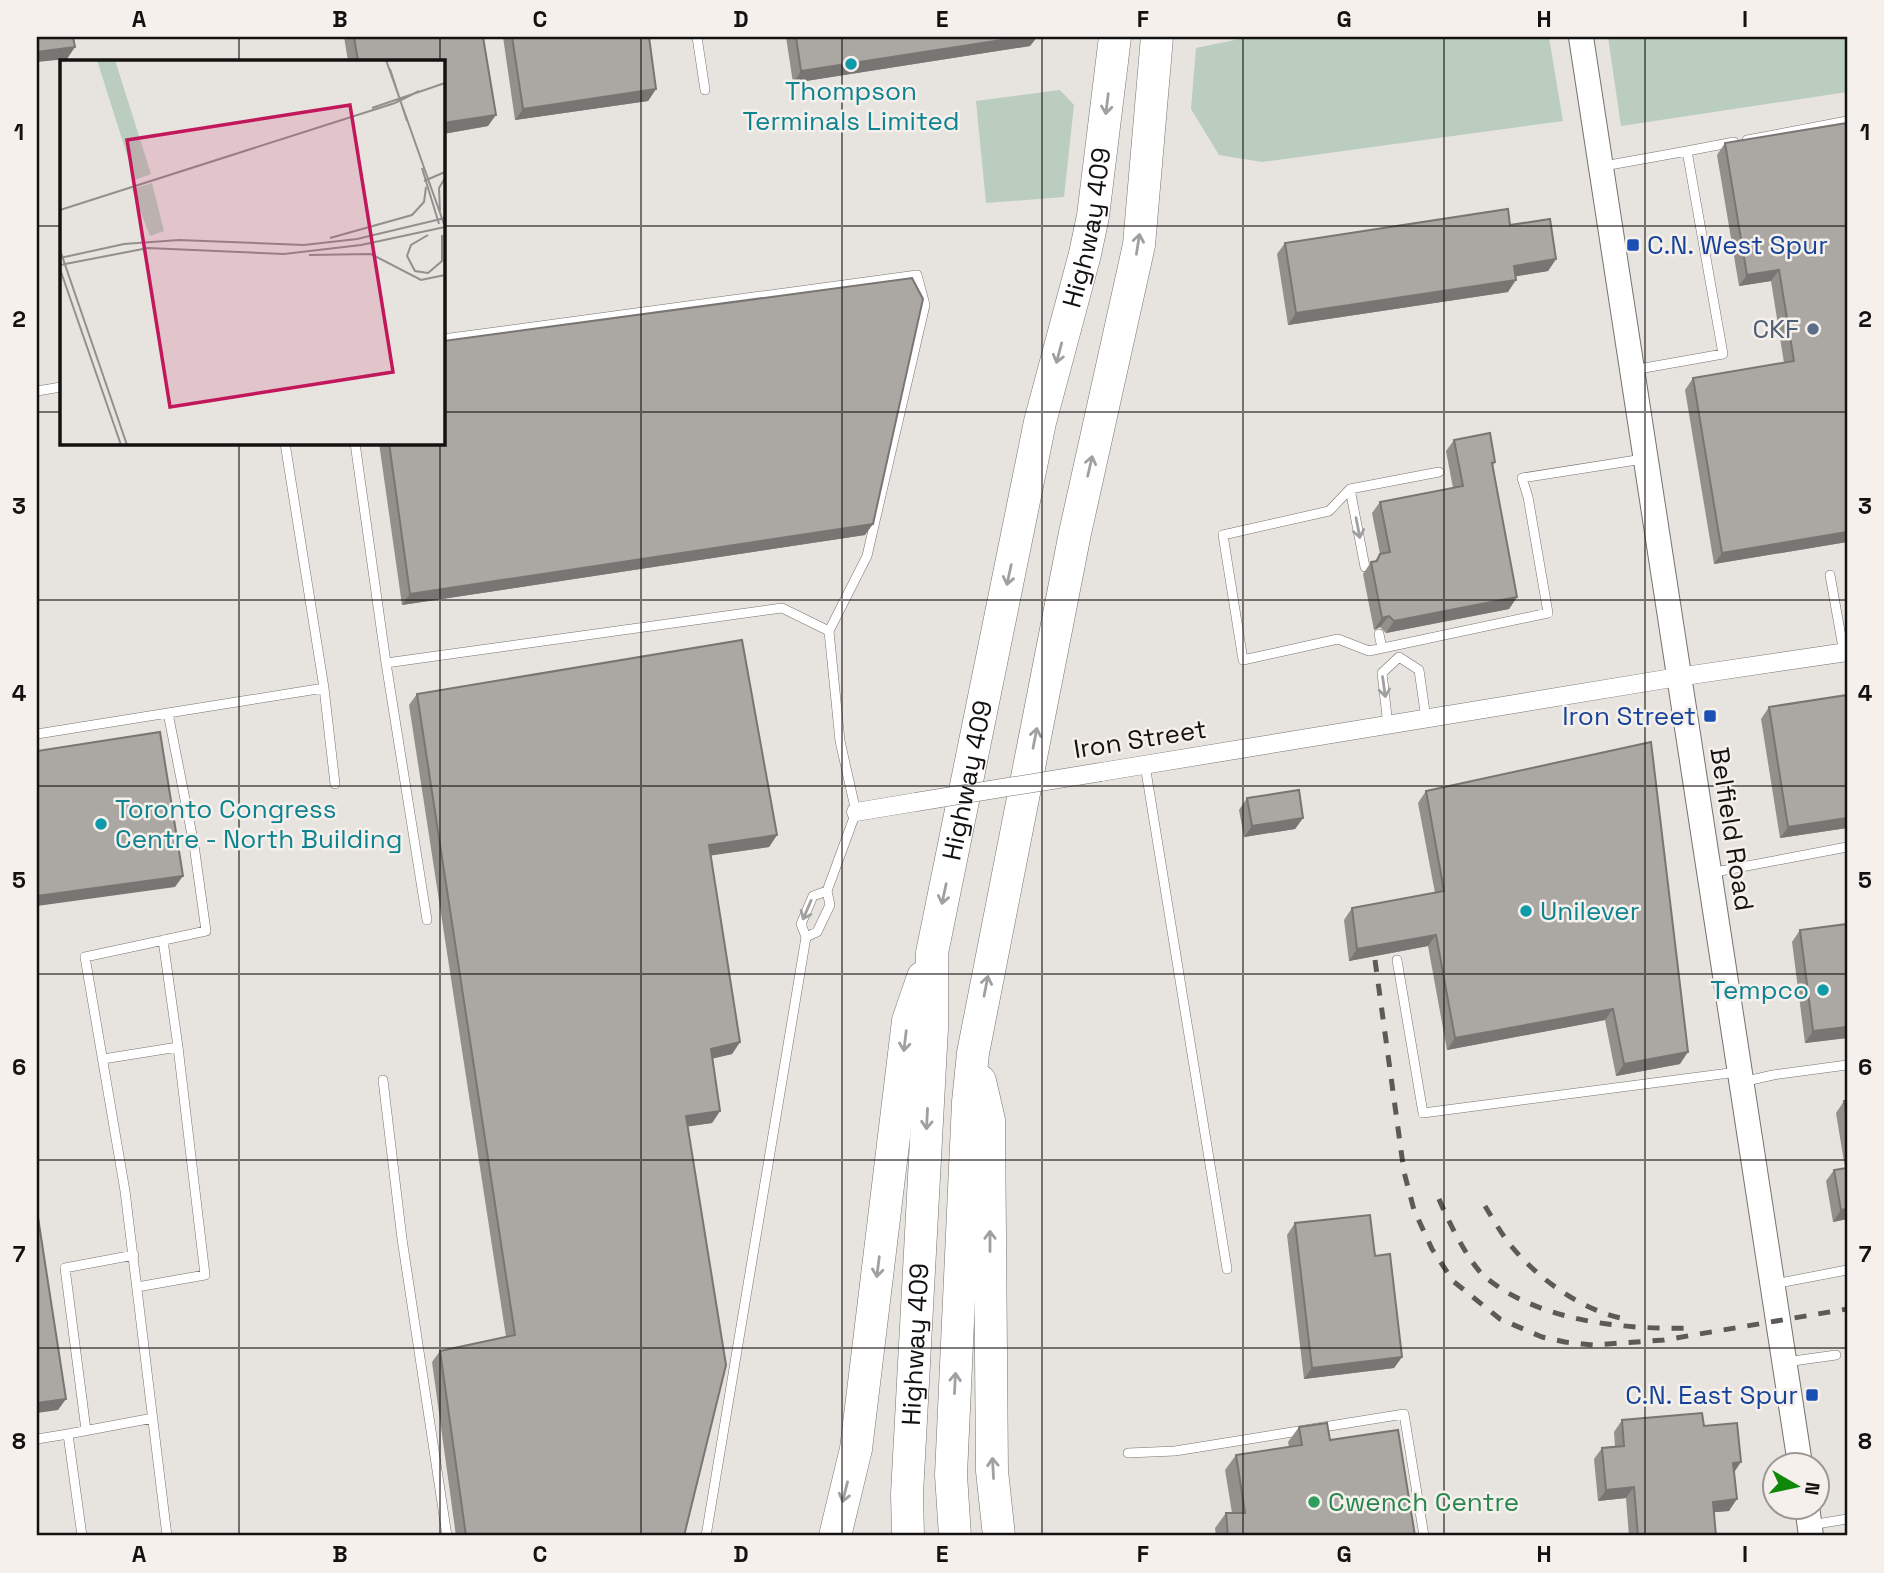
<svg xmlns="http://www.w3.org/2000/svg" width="1884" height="1573" font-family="'Space Grotesk',sans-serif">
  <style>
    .green { fill: #bacdbe }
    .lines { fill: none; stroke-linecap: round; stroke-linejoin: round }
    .lane-casing { stroke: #76726f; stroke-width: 10 }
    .street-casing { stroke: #76726f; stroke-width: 19 }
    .secondary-casing { stroke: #76726f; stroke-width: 26 }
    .highway-casing { stroke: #76726f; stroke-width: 33 }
    .lane { stroke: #fff; stroke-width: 9 }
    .street { stroke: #fff; stroke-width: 18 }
    .secondary { stroke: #fff; stroke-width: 24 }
    .highway { stroke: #fff; stroke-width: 32 }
    .rail { stroke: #5c5957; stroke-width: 5; stroke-dasharray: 12 12; stroke-linecap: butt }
    .street-bridge-casing { stroke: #76726f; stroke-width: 19; stroke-linecap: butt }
    .street-bridge { stroke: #fff; stroke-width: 18 }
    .wall { fill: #93908c }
    .shaded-wall { fill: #787572 }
    .building { fill: #aba7a3; stroke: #787572; stroke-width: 2 }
    .oneway { stroke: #a1a0a0 }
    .grid { fill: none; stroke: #141211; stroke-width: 2; stroke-opacity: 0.55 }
    .culture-dot { fill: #0f9aa8; stroke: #f5f0ec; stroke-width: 2.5 }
    .transit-dot { fill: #1a4fb4; stroke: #f5f0ec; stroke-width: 2.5 }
    .service-dot { fill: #5c6f8a; stroke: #f5f0ec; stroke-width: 2.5 }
    .leisure-dot { fill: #2e9e5b; stroke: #f5f0ec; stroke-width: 2.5 }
    .labels { text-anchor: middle; stroke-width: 5; stroke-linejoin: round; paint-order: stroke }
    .culture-label { font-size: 26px; fill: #0d838f; stroke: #f5f0ec; text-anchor: start }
    .street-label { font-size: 26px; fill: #141211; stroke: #f5f0ec }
    .transit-label { font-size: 26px; fill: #164399; stroke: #f5f0ec; text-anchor: end }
    .service-label { font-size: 26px; fill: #4e5e75; stroke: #f5f0ec; text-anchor: end }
    .leisure-label { font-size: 26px; fill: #27864d; stroke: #f5f0ec; text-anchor: start }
    .inset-road { fill: none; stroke: #938f8d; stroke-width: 2 }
    .view { fill: #c2185b; fill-opacity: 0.15; stroke: #c2185b; stroke-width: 3.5 }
    .inset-edge { fill: none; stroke: #141211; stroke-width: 3.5 }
    .neatline { fill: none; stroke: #141211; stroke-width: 2.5 }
    .grid-label { font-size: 23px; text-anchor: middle; font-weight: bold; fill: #141211 }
  </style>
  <rect width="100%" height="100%" fill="#e7e3df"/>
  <path class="green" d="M1249 37H1549L1563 121 1262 162 1219 155 1191 109 1196 48Z
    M1608 37H1847V92L1621 126Z
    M1060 90 1074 105 1064 197 986 203 976 101Z"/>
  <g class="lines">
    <g class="lane-casing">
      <path id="lane" d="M697 37 705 90
        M1747 140 1847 121
        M1687 151 1734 142
        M1604 166 1687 151 1723 354 1633 370
        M443 339 917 275 925 305 867 556 829 631
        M37 391 61 387
        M355 443 386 663
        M1439 472 1350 489 1329 511 1223 535 1243 660 1338 639 1369 651 1548 613 1528 497 1522 478 1643 459
        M1350 489 1365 567
        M1830 575 1844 653
        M1379 634 1382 648
        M1399 657 1419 670 1426 719
        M324 688 335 784
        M1388 725 1382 673 1399 657
        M37 734 324 688 285 443
        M1145 765 1227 1269
        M1710 873 1847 847
        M427 920 386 663 782 608 829 631 840 741 856 812 827 891 830 905 817 932 806 937
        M1397 960 1423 1113 1737 1072
        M103 1059 178 1047
        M383 1080 402 1239 447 1536
        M1742 1082 1773 1075 1847 1065
        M1774 1284 1847 1270
        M137 1287 205 1275 178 1047 163 940
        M1786 1362 1836 1355
        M86 1430 65 1268 134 1255
        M68 1434 153 1418
        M37 1439 68 1434 82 1536
        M1128 1453 1175 1451 1404 1414 1424 1536
        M1811 1525 1847 1519
        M167 1536 125 1191 85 957 206 931 194 845 168 713
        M706 1536 806 937 801 924 813 896 827 891"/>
    </g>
    <g class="street-casing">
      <path id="street" d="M1101 772 1678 677 1847 652
        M856 812 916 802"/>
    </g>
    <g class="secondary-casing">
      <path id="secondary" d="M1581 37 1800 1464
        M1807 1506 1811 1536"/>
    </g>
    <g class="highway-casing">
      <g id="highway">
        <path d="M980 1081 989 1120 992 1471 999 1536"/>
        <path d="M835 1536 856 1449 908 1021 923 977"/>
        <path id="s1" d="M908 1536 907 1494 932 1028V953L1040 422 1085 254 1093 216 1115 37"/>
        <path d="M955 1536 951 1475 968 1102 973 1053 1075 533 1139 245 1157 37"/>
      </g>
    </g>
    <use href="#lane" class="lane"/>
    <use href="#street" class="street"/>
    <use href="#secondary" class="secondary"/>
    <use href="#highway" class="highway"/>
    <path class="rail" d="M1375 960 1404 1172 1414 1210 1432 1249 1453 1281 1500 1319 1542 1337 1565 1342 1593 1345 1664 1340 1847 1309
      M1439 1199C1447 1219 1469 1263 1485 1277 1540 1322 1625 1330 1694 1328
      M1485 1206C1493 1219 1502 1235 1512 1247 1539 1279 1580 1309 1621 1318"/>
    <g class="street-bridge-casing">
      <path id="street-bridge" d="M916 802 1101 772"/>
    </g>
    <use href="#street-bridge" class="street-bridge"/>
  </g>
  <path class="wall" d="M344 37H483L488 126 443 134V61H348Z
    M503 37H649L656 89 648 101 515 120Z
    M786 37H1037L1030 46 793 83Z
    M1847 123V542L1714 564 1685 390 1693 378 1784 363 1771 281 1739 286 1717 155 1725 143Z
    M1510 225 1556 259 1548 271 1515 276 1508 292 1288 325 1277 254 1285 243Z
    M1454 440 1495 462 1492 467 1517 597 1509 609 1386 633 1380 627 1374 630 1363 574 1371 562 1375 561 1380 554 1372 513 1380 502 1453 488 1446 451Z
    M379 443H443L865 535 402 605Z
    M417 694 777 835 769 847 711 855 740 1042 732 1054 713 1058 720 1111 712 1123 688 1126 684 1536H456L432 1362 440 1351 506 1337 409 705Z
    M1769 707 1847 828 1780 838 1761 719Z
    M1426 791 1680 1064 1616 1076 1605 1020 1447 1050 1428 946 1349 961 1344 920 1352 908 1435 893 1418 803Z
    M1247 798 1303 818 1295 829 1244 837 1239 810Z
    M1847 924V1038L1805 1043 1792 942 1800 930Z
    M1844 1101H1847V1219L1833 1222 1826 1181 1834 1170 1845 1168 1836 1113Z
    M1295 1223 1375 1256 1402 1357 1394 1368 1304 1379 1287 1235Z
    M1622 1420 1704 1426 1734 1471 1729 1511 1714 1512 1716 1536H1629L1626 1498 1598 1501 1594 1459 1602 1448 1615 1446 1614 1432Z
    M1299 1427 1330 1440 1415 1536H1216L1215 1528 1226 1513H1232L1225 1470 1236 1455 1289 1447 1288 1442Z"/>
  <path class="shaded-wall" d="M1022 37H1037L1030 46 793 83 801 71Z
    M75 47 67 59 37 62V52Z
    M656 89 648 101 515 120 523 109Z
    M496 115 488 126 443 134V123Z
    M1556 259 1548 271 1506 278 1514 266Z
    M1779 270 1771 281 1739 286 1747 275Z
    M1516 280 1508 292 1288 325 1296 313Z
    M873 524 865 535 402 605 410 594Z
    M1847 532V542L1714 564 1722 553Z
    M1517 597 1509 609 1386 633 1394 621Z
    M1389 616 1380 627 1374 630 1382 618Z
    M1303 818 1295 829 1244 837 1252 826Z
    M1847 818V828L1780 838 1788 827Z
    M777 835 769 847 701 857 709 845Z
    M183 876 175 887 37 906V896Z
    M1436 935 1428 946 1349 961 1357 949Z
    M1613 1009 1605 1020 1447 1050 1455 1038Z
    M1847 1027V1038L1805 1043 1813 1031Z
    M740 1042 732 1054 703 1061 711 1049Z
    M1688 1052 1680 1064 1616 1076 1624 1064Z
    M720 1111 712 1123 678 1128 686 1116Z
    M1847 1209V1219L1833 1222 1841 1210Z
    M1402 1357 1394 1368 1304 1379 1312 1368Z
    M66 1399 58 1410 37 1413V1403Z
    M1741 1462 1733 1474V1463Z
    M1634 1487 1626 1498 1598 1501 1606 1490Z
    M1737 1499 1729 1511 1705 1513 1713 1502Z"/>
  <path class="building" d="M37 37H73L75 47 37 52Z
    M354 37H483L496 115 443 123V61H358Z
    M512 37H649L656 89 523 109Z
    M796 37H1022L801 71Z
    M1847 123V532L1722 553 1693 378 1794 361 1779 270 1747 275 1725 143Z
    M1508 209 1510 225 1550 219 1556 259 1514 266 1516 280 1296 313 1285 243Z
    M912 278 923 299 873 524 410 594 389 443H443V341Z
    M1490 433 1495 462 1492 463 1517 597 1394 621 1389 616 1382 618 1371 562 1377 561 1380 554 1390 552 1380 502 1463 486 1454 440Z
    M742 640 777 835 709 845 740 1042 711 1049 720 1111 686 1116 726 1365 684 1536H466L440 1351 515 1335 417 694Z
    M1847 695V818L1788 827 1769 707Z
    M160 732 183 876 37 896V751Z
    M1651 742 1688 1052 1624 1064 1613 1009 1455 1038 1436 935 1357 949 1352 908 1444 891 1426 791Z
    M1299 790 1303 818 1252 826 1247 798Z
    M1847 924V1027L1813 1031 1800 930Z
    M1844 1101H1847V1120Z
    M1847 1168V1209L1841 1210 1834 1170Z
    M37 1211 66 1399 37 1403Z
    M1370 1215 1375 1256 1390 1254 1402 1357 1312 1368 1295 1223Z
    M1702 1413 1704 1426 1737 1423 1741 1462 1733 1463 1737 1499 1713 1502 1716 1536H1638L1634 1487 1606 1490 1602 1448 1624 1446 1622 1420Z
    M1327 1423 1330 1440 1398 1430 1415 1536H1228L1226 1513H1245L1236 1455 1302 1445 1299 1427Z"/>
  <defs><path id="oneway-shaft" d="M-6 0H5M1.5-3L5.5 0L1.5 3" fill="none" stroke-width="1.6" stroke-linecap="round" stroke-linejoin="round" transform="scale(1.75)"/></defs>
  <g class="oneway">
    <use href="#oneway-shaft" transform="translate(1107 104) rotate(97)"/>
    <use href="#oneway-shaft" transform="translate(1138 244) rotate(-81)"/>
    <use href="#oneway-shaft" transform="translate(1059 353) rotate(105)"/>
    <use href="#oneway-shaft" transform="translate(1090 466) rotate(-77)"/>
    <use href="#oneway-shaft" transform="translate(1358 528) rotate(79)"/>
    <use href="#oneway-shaft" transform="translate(1009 575) rotate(102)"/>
    <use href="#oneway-shaft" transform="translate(1384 687) rotate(82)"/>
    <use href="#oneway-shaft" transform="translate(1035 738) rotate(-79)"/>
    <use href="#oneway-shaft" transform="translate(944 894) rotate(102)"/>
    <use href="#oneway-shaft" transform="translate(807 910) rotate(113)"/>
    <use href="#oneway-shaft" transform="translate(986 986) rotate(-79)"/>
    <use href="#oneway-shaft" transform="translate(905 1041) rotate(97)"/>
    <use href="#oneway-shaft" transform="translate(927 1119) rotate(93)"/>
    <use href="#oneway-shaft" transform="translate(990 1241) rotate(-90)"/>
    <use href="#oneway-shaft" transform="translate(878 1267) rotate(97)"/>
    <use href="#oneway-shaft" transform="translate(955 1383) rotate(-87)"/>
    <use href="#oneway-shaft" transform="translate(993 1468) rotate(-93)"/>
    <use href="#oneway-shaft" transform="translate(845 1492) rotate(104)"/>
  </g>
  <path class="grid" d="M239 37V61M440 37V61M641 37V1536M842 37V1536M1042 37V1536M1243 37V1536M1444 37V1536M1645 37V1536M37 226H61M443 226H1847M37 412H61M443 412H1847M239 443V1536M440 443V1536M37 600H1847M37 786H1847M37 974H1847M37 1160H1847M37 1348H1847"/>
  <g class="culture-dot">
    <circle cx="851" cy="64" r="7"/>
    <circle cx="101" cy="824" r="7"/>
    <circle cx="1526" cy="911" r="7"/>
    <circle cx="1823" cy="990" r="7"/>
  </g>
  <g class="transit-dot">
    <rect x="1626" y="238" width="14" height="14" rx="3.5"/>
    <rect x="1703" y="709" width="14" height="14" rx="3.5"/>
    <rect x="1805" y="1388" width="14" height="14" rx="3.5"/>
  </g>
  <circle class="service-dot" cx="1813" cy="329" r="7"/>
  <circle class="leisure-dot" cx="1314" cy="1502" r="7"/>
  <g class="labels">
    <g class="culture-label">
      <text x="851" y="100" text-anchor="middle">Thompson<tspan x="851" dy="30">Terminals Limited</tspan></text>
      <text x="115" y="818">Toronto Congress<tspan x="115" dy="30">Centre - North Building</tspan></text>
      <text x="1540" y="920">Unilever</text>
      <text x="1809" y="999" text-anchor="end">Tempco</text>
    </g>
    <g class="street-label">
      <text dy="9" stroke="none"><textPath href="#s1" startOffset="1326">Highway 409</textPath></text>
      <text transform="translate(1140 739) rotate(-9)" y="9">Iron Street</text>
      <text dy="9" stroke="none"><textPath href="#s1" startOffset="760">Highway 409</textPath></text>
      <text transform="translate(1732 829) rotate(81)" y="9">Belfield Road</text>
      <text dy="9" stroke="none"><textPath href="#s1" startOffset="192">Highway 409</textPath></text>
    </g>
    <g class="transit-label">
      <text x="1647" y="254" text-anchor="start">C.N. West Spur</text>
      <text x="1696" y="725">Iron Street</text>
      <text x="1798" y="1404">C.N. East Spur</text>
    </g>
    <g class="service-label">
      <text x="1799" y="338">CKF</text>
    </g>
    <g class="leisure-label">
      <text x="1328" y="1511">Cwench Centre</text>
    </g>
  </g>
  <g transform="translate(60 60)">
    <rect width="385" height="385" fill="#e7e3df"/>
    <path d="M37 0H55L91 114 75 120ZM92 123 104 171 90 176 72 129Z" fill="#bacdbe"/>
    <path class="inset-road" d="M326 0 385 167M330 9 347 61M312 48 385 23M362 108 379 164M364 121 385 112M0 150 335 43 359 31M380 151 379 128 385 118M368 175 351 185 347 196 355 211 368 213 382 201V175M270 178 352 155 364 142 366 127M0 190 67 385M249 195 311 194 361 220 385 215M0 198 64 184 119 180 244 185 297 179 385 158M0 205 88 188 224 194 301 185 385 167M0 209 61 385"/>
    <path class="view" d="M290 45 333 312 110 347 67 80Z"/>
    <rect width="385" height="385" class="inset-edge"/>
  </g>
  <rect width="1884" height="1573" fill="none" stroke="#f5f0ec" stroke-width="77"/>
  <g transform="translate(1796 1486) rotate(99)"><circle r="33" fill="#f5f0ec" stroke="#9b9794" stroke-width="2"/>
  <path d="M0-5L12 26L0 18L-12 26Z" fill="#0f880a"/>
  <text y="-10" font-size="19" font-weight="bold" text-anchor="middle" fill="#141211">N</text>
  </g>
  <rect x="38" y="38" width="1808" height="1496" class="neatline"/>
  <g class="grid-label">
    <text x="139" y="27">A</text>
    <text x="340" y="27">B</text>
    <text x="540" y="27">C</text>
    <text x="741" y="27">D</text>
    <text x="942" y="27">E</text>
    <text x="1143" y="27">F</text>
    <text x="1344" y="27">G</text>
    <text x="1544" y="27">H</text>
    <text x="1745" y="27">I</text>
    <text x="19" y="140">1</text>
    <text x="1865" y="140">1</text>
    <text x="19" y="327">2</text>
    <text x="1865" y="327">2</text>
    <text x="19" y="514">3</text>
    <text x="1865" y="514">3</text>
    <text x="19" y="701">4</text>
    <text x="1865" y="701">4</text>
    <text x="19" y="888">5</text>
    <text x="1865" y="888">5</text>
    <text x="19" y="1075">6</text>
    <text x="1865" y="1075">6</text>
    <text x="19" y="1262">7</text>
    <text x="1865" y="1262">7</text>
    <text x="19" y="1449">8</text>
    <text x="1865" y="1449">8</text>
    <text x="139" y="1562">A</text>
    <text x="340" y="1562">B</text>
    <text x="540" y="1562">C</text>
    <text x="741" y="1562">D</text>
    <text x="942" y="1562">E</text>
    <text x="1143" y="1562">F</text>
    <text x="1344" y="1562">G</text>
    <text x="1544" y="1562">H</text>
    <text x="1745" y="1562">I</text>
  </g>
</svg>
